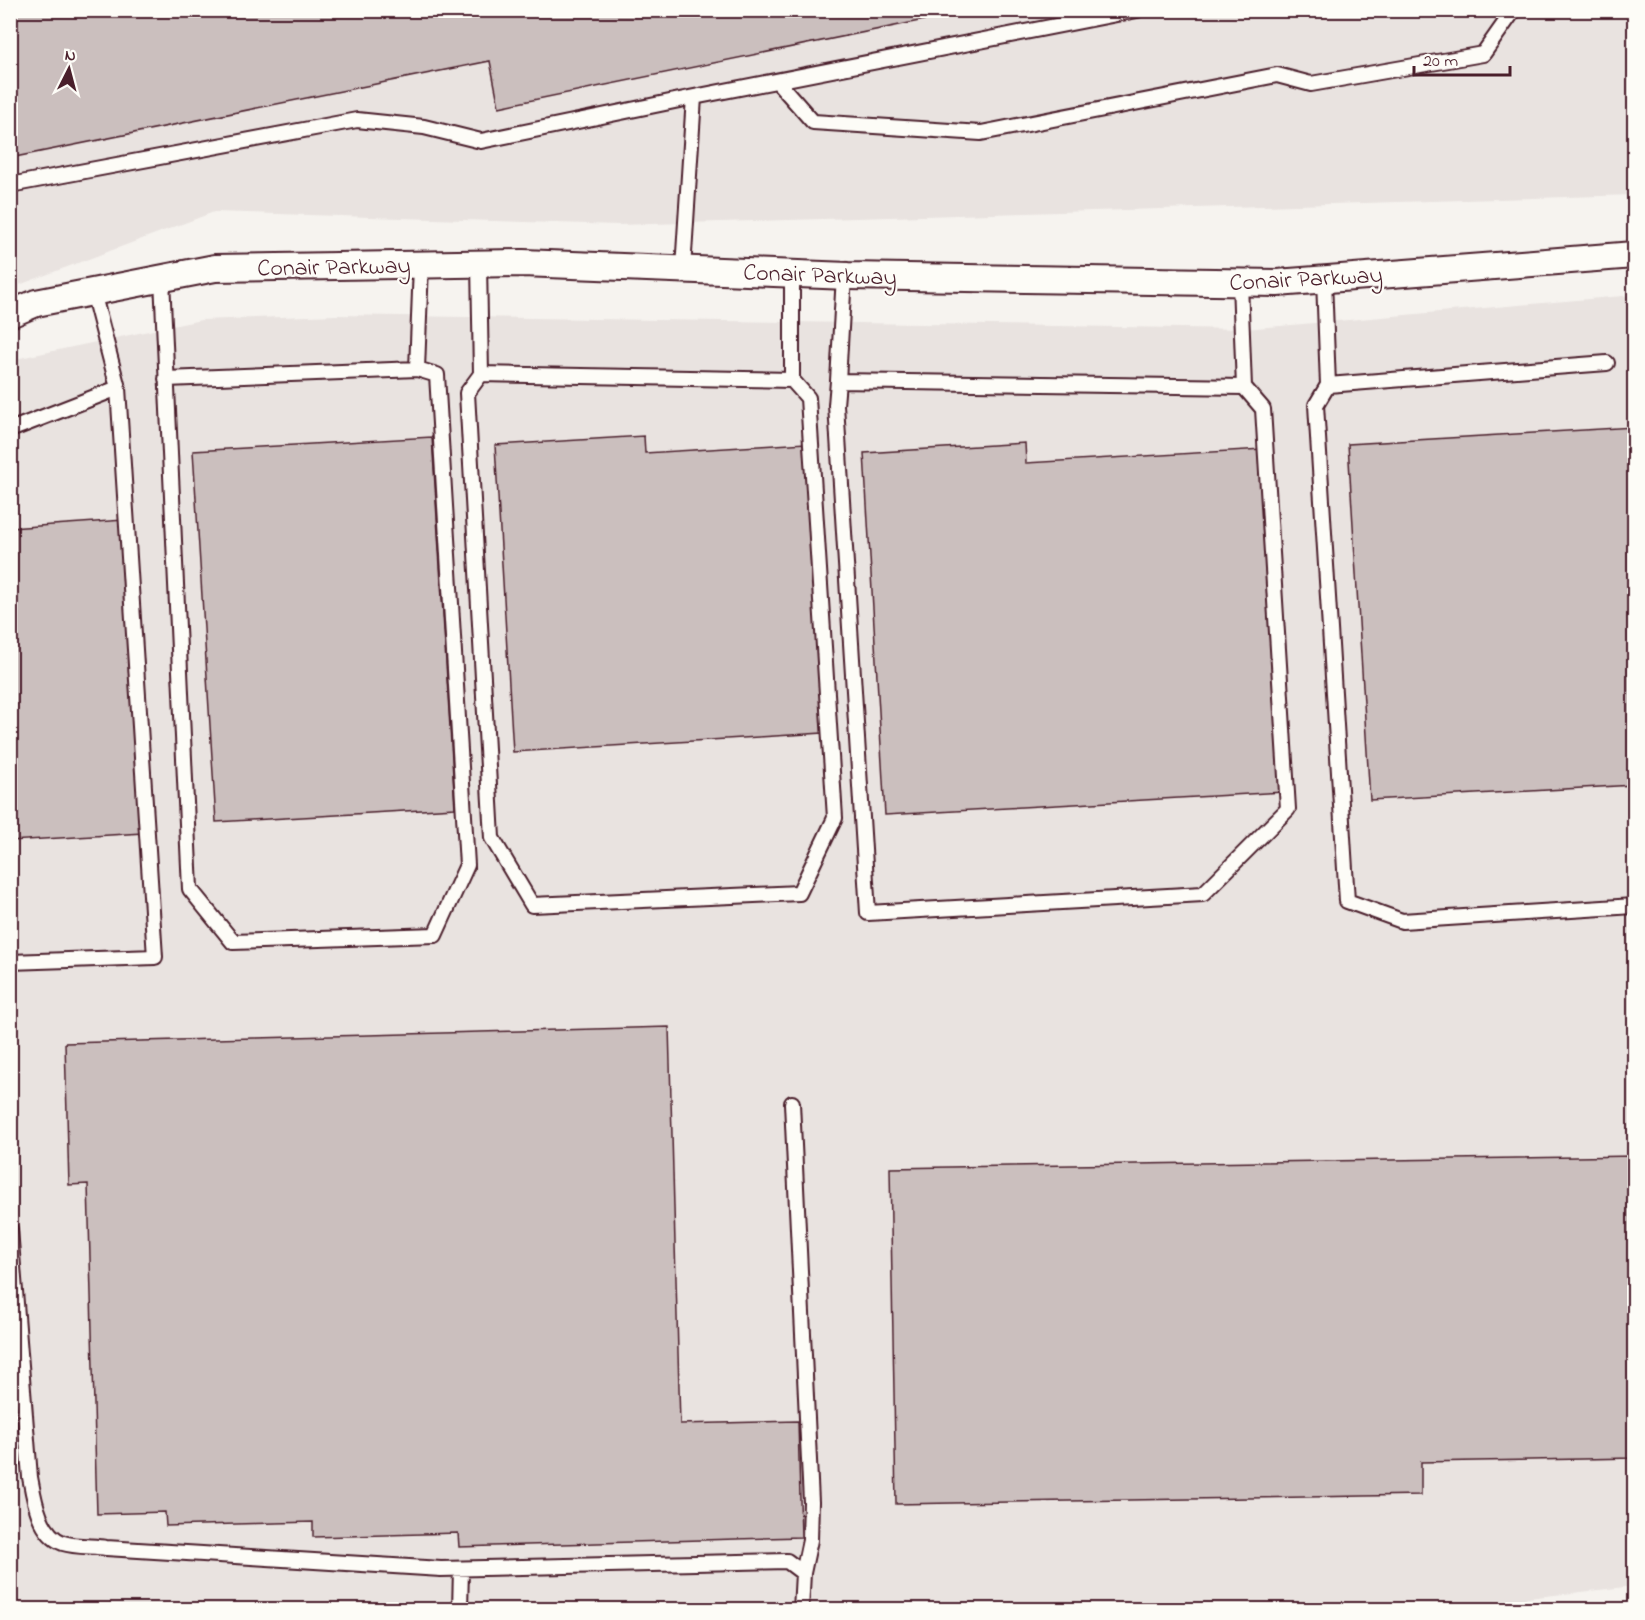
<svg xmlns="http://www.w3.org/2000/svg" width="1645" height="1620" font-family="'Indie Flower',sans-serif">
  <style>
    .built { fill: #e9e3e0 }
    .building { fill: #cbbfbe; stroke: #4a1f2b; stroke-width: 1.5 }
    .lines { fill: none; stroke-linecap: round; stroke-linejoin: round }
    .lane-casing { stroke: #4a1f2b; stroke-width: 18 }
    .street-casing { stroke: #4a1f2b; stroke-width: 30 }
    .lane { stroke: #fdfcf7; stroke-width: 14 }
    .street { stroke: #fdfcf7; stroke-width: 26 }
    .labels { text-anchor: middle; stroke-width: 4.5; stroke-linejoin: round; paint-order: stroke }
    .street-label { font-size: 24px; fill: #4a1f2b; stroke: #fdfcf7 }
  </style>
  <rect width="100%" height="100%" fill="#f6f3ef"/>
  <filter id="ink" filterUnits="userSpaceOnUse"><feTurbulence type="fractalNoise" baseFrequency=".0167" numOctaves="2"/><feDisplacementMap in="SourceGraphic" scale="12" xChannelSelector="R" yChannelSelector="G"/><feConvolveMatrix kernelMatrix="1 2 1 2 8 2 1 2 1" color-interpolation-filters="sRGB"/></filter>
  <g filter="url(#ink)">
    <path class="built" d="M11 11H1634V195L618 225 214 212 11 288Z
      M1634 295V1586L1423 1610 11 1609 10 363 20 358 201 320 335 315 1245 329Z"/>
    <path class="building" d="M10 10H973L499 107 490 61 10 158Z
      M1634 427V785L1370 800 1348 444Z
      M644 436 645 453 806 443 823 733 513 752 495 445Z
      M432 437 455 808 216 822 193 451Z
      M1025 443 1026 463 1263 449 1283 792 885 815 864 453Z
      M124 520 143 833 10 841V528Z
      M669 1027 680 1424 798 1421 801 1537 459 1547 458 1533 313 1537V1522L166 1526 165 1512 97 1514 88 1184 69 1185 65 1043Z
      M1634 1156V1458L1421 1462V1495L896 1504 890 1168Z"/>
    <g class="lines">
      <g class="lane-casing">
        <path id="lane" d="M777 81 813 122 981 133 1277 75 1311 84 1483 54 1514 10
          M10 185 357 120 424 127 481 141 694 97
          M479 264 481 374 792 380V274
          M683 269 694 97 1137 10
          M844 275 838 381 1244 387 1240 283
          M162 279 190 889 233 942 435 935 467 865 437 375 417 369 421 265
          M1324 280 1328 385 1607 363
          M481 374 467 393 492 838 532 905 799 893 835 818 808 398 792 380
          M166 379 417 369
          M838 381 836 405 868 913 1203 894 1288 809 1263 409 1244 387
          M1328 385 1316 405 1347 901 1402 921 1634 906
          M10 430 118 388 93 292
          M10 962 155 957 118 388
          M792 1103 811 1502 810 1540 803 1573
          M10 1229 30 1477C34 1499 39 1534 63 1543 76 1547 93 1546 106 1548L441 1569 787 1561 803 1573 801 1610
          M460 1610 461 1569"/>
      </g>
      <g class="street-casing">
        <path id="street" d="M10 314 36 303 215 268 523 263 848 276 1277 283 1634 255"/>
      </g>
      <use href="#lane" class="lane"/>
      <use href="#street" class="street"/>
    </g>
  </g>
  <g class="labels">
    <g class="street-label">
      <text transform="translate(334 266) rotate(-1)" y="8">Conair Parkway</text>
      <text transform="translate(820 274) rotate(2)" y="8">Conair Parkway</text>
      <text transform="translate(1306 278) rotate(-3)" y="8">Conair Parkway</text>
    </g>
  </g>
  <rect width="1645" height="1620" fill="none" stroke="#fdfcf7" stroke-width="36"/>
  <rect x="18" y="18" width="1609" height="1584" fill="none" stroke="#4a1f2b" stroke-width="2" filter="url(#ink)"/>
  <g transform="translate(69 69) rotate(6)" stroke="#fdfcf7" stroke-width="4.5" paint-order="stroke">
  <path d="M0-4.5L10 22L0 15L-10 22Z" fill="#4a1f2b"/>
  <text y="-9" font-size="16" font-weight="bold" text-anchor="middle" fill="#4a1f2b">N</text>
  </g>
  <path d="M1414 66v9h96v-9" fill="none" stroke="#4a1f2b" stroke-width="3"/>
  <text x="1423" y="66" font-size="18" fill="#4a1f2b" stroke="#fdfcf7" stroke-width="4.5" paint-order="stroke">20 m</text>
</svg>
